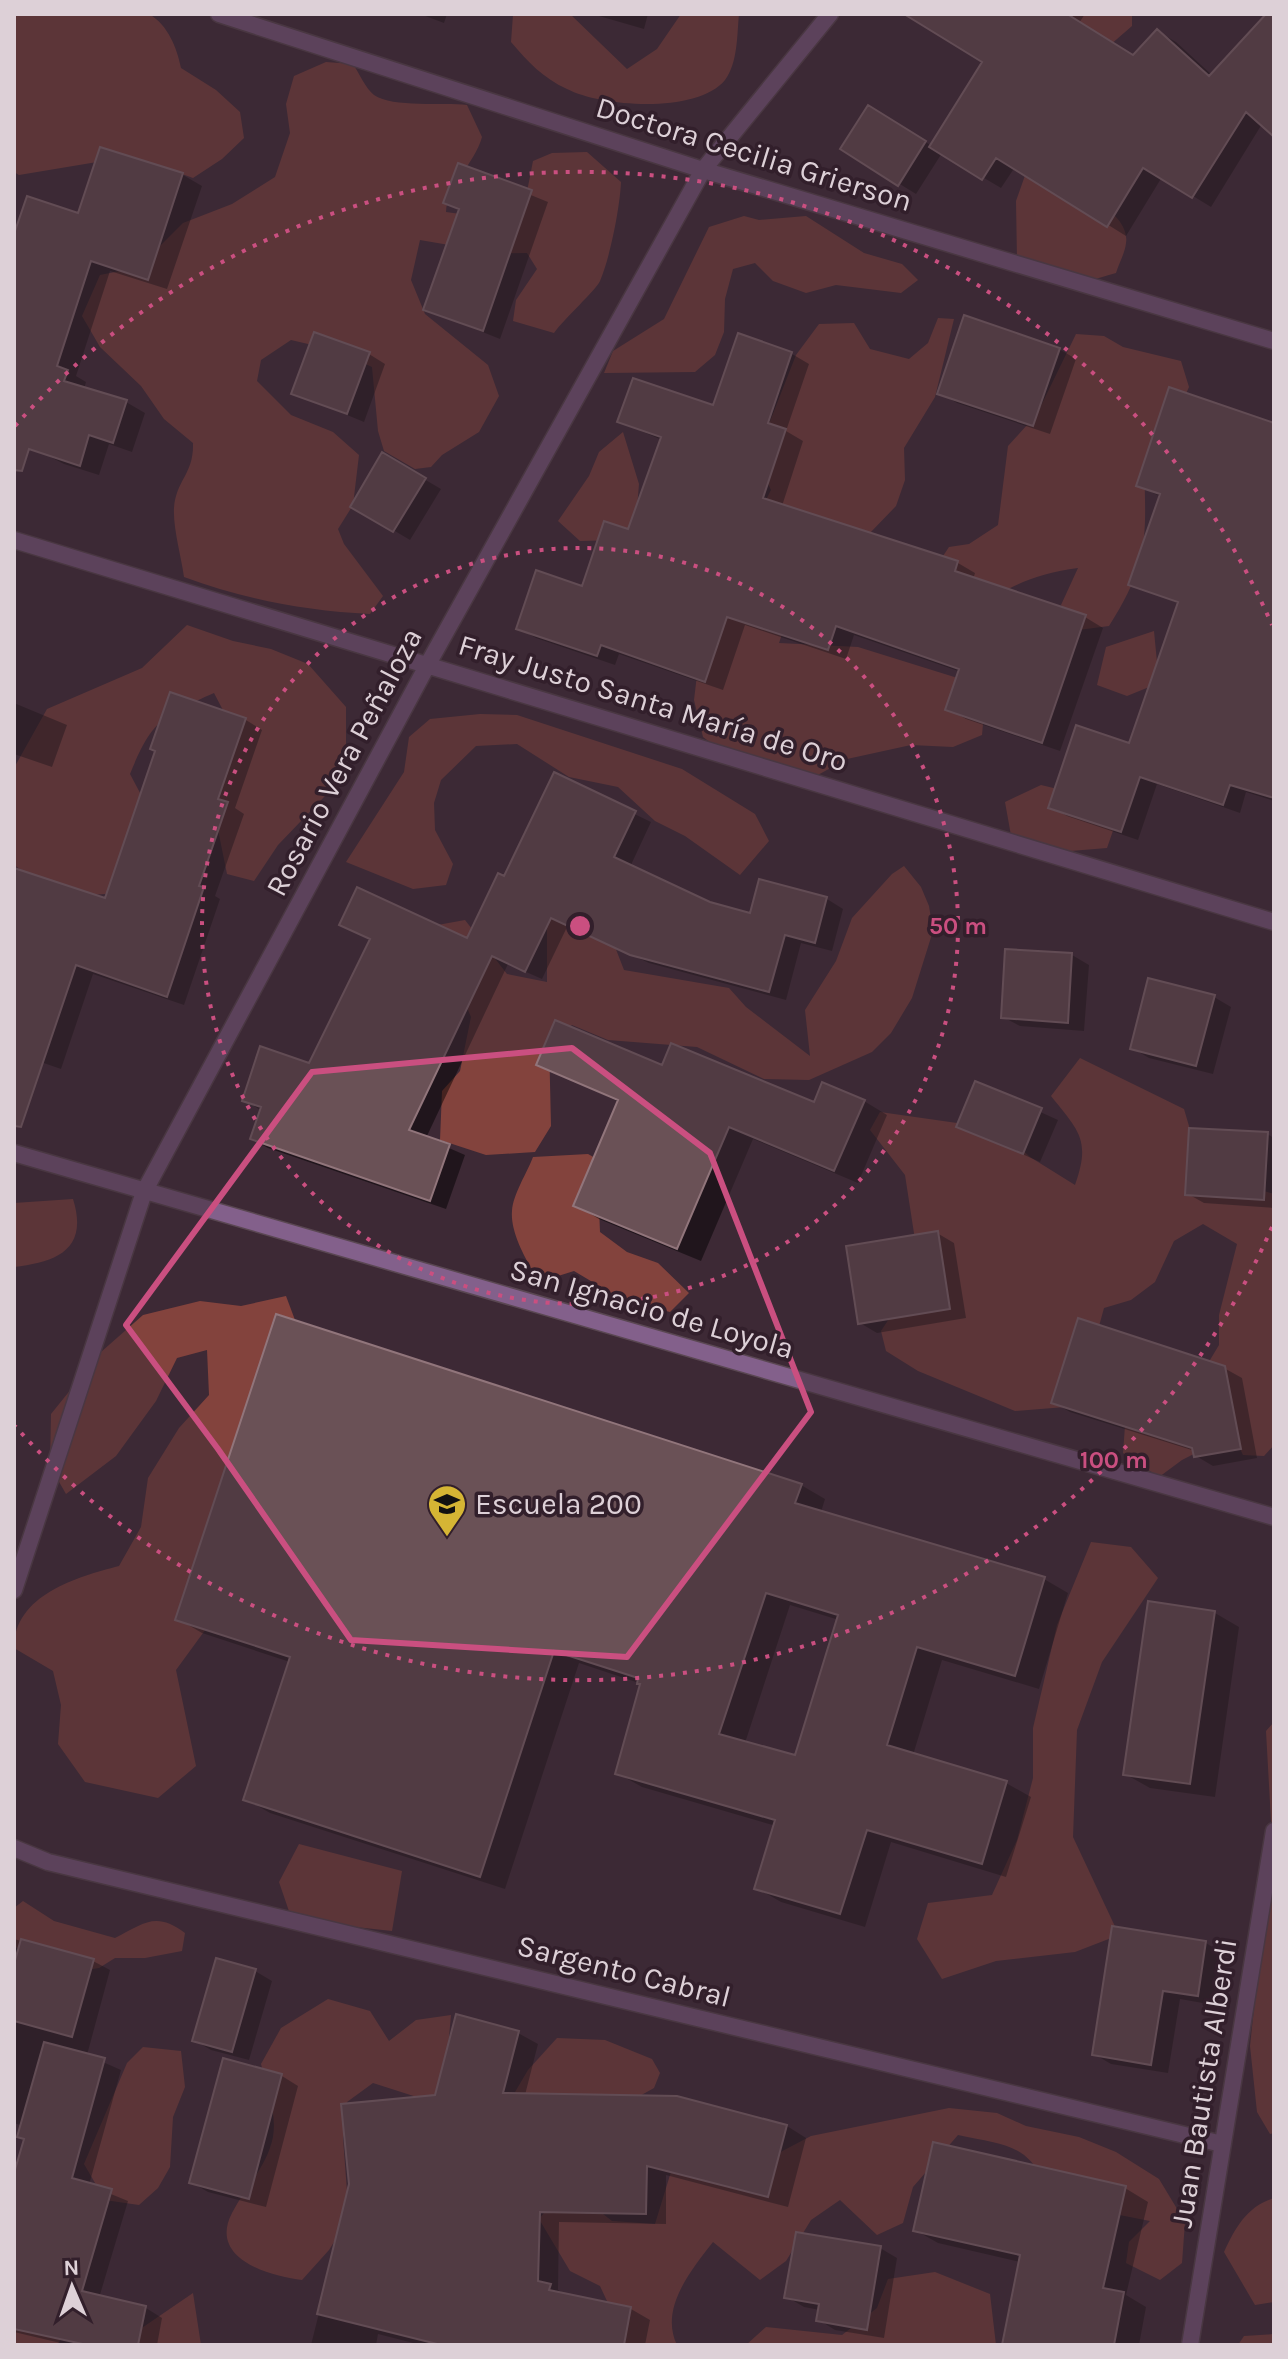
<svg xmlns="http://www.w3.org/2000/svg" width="1288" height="2359" font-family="Karla,sans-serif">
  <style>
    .green { fill: #83433d }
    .shadow { fill: #0007; fill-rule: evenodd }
    .building { fill: #6a5156; stroke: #91757b; stroke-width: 2; fill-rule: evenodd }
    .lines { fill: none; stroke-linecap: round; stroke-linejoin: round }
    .street-casing { stroke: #5a4752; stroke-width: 19 }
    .street { stroke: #83608b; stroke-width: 16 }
    .marked { fill: none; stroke: #ca4f80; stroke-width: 6; stroke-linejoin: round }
    .ring { fill: none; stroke: #ca4f80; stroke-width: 4; stroke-dasharray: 4 8 }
    .labels { text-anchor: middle; stroke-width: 7; stroke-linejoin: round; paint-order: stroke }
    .street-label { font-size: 30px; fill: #ddd0d7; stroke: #321f2b }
    .poi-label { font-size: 30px; fill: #ddd0d7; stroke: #321f2b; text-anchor: start }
    .centre { fill: #ca4f80; stroke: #321f2b; stroke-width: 4 }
    .ring-label { font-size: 24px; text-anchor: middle; font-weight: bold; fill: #ca4f80; stroke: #321f2b; stroke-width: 7; stroke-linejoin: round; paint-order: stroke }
  </style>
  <rect width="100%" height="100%" fill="#3d2935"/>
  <path class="green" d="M14 14H149C168 25 177 48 181 68L216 90 240 112 244 138 222 159 193 178 157 165 121 158 19 175 14 172Z
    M570 14 627 69 657 49 681 14H739C737 34 738 63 725 80 697 114 602 107 567 89 543 78 528 62 511 42L513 15Z
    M1068 14H1132V26L1102 52 1072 26Z
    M326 62 353 64C359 73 366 89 374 95 393 108 443 102 467 105L482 137C474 165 447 185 446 212L496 219 523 212 533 161 552 153 587 152 621 182C620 207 610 258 600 281 596 290 564 319 554 333L513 321 516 300 537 269 527 253 463 254 455 246 420 240 411 280 425 314 488 365 499 396 479 432 442 455 431 467 415 469 384 451 378 431 372 367 338 351 291 340 261 360 257 381 291 415 333 432 359 455 353 505 338 529 344 544 383 596 370 614C305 611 244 599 184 577 181 555 173 529 174 508 176 480 194 474 193 443L164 419 141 386 100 347 82 316 100 275 125 270 151 255 183 223 232 204 275 177 290 133 286 104 294 76Z
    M1028 167C1054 180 1132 207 1126 243 1125 253 1119 263 1116 273 1067 287 1057 293 1017 259L1016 201Z
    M744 216 759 220 806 216 864 253 902 264 918 280 901 293 836 285 806 293 773 281 755 263 733 269 725 299 724 332 715 355 695 372 604 373 613 351 664 319 709 227Z
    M938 318 954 319 935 397 904 448 905 480 896 506 787 619 779 643 858 647 964 680 985 702 982 735 953 747 911 745 847 759 805 782 735 761 703 737 694 700 697 675 754 523 771 490 756 457 796 355 819 324 854 323 870 349 909 359 928 343Z
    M1076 334 1104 336 1123 347 1181 361 1189 387 1169 431 1144 462C1146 535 1150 562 1109 626L1078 630 1061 605 1078 568C1041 573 1015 583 984 603L933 571 949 547 969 544 998 525 1008 446 1037 414Z
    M623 432 639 484 635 532 621 540 580 541 558 521 589 476 599 452Z
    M187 625 233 641 271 649 308 664 346 707V756L325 796 278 845 254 881 227 874 208 780 236 735 214 693C162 716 152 720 130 774L147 806 151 865 105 894 61 897 14 865V768L47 709 142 668Z
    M1154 631 1159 683 1127 696 1097 685 1106 647Z
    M480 714 517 715 682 769 755 814 769 841 740 875 685 836 655 821 618 787 569 777 517 744 476 746 441 780 434 803 435 830 453 864 446 885 413 889 346 862 404 772 409 737 430 719Z
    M1041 785 1095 798 1115 825 1107 848 1046 853 1012 841 1005 802Z
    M904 866 921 887 929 906 933 931 912 998 891 1033 872 1052 809 1080 764 1079 697 1047 608 1040 572 1025 549 1040 551 1126 535 1152 486 1155 440 1140 442 1091 460 1071 471 1017 461 993 410 930 465 920 507 974 547 982V917L566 882 610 934 624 970 729 988 746 1007 810 1056 805 1010 836 961 852 918 892 874Z
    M1080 1058 1184 1109 1194 1143 1264 1191 1274 1194V1445L1264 1456 1243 1455 1233 1434 1182 1460 1159 1477 1123 1453 1125 1426 1207 1365 1219 1345V1315L1237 1244 1203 1224 1174 1241 1155 1282 1131 1300 1104 1308 1093 1348 1065 1407 1015 1411 918 1371 886 1351 881 1331 920 1272 905 1175 870 1130 880 1112 999 1129 1030 1157 1075 1185C1091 1140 1079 1131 1051 1096Z
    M588 1154 597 1159 600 1232 627 1252 658 1263 689 1293 670 1312 621 1299 574 1271 539 1282C528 1263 510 1234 512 1211 513 1194 527 1173 533 1157Z
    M73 1199C89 1250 56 1262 14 1267V1203Z
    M286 1296 301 1336 211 1622 176 1670 196 1766 158 1798 85 1782 58 1744 61 1705 53 1671 14 1648C14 1595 77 1577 119 1566L141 1527 148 1478 179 1428 209 1395 207 1350 177 1358 156 1401 116 1456 66 1494 50 1466 51 1414 101 1352 143 1315 200 1301 241 1306Z
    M1091 1542 1131 1547 1158 1578 1102 1662 1077 1730 1073 1837 1119 1935 1075 1952 996 1961 942 1979 917 1939 928 1903 992 1895 1017 1840 1033 1778V1728L1057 1625Z
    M1274 1722V2133L1270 2134 1257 2112 1250 2046 1272 1839 1266 1731Z
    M299 1844 402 1871 392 1931 292 1920 279 1882Z
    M23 1901 54 1921 115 1938C144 1923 156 1911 185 1933L182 1951 145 1958H115L99 1968 58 1974 14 1946V1908Z
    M328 1999 370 2011 389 2041 416 2020 451 2015 447 2059 476 2116 373 2083 347 2102 343 2138 349 2218 329 2250 302 2280C270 2276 208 2259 232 2213 245 2187 267 2167 273 2137 277 2113 267 2087 261 2064L281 2028Z
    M557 2038 605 2040 652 2059 660 2073 654 2088 636 2098 505 2109 528 2070Z
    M143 2047 181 2051 185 2087 173 2117 170 2167 158 2188 139 2205 105 2200 84 2164 127 2063Z
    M949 2108 997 2113 1026 2126 1079 2137 1116 2152 1159 2179 1185 2222 1182 2263 1160 2280 1126 2263 1129 2242 1150 2221 1049 2201C1035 2144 1009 2146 958 2135L913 2187 903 2223 877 2235 840 2200 811 2220 786 2261 760 2280 713 2242C692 2269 659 2308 677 2345H615L620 2329 600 2286 570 2271 539 2219 567 2186 612 2221 655 2224 674 2162 773 2156 811 2136Z
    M1274 2198V2302L1255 2305 1224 2252C1235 2228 1247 2206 1274 2198Z
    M935 2272 990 2294 996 2345H746L766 2327 842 2335 877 2308 888 2279Z
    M193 2293 201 2345H117Z
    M14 2309 76 2317 57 2345H14Z
    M1274 2334V2345H1238L1244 2336Z"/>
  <path class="shadow" d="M420 14H447L444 23Z
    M592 14H648L644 29Z
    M924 14H1085L1079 23 1134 57 1157 31 1176 42 1213 76 1268 14H1274V135L1262 124 1211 207 1162 177 1126 236 1015 167 1001 188 942 153 916 194 843 149 886 118 932 146 985 62Z
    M102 149 183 175 202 186 167 289 110 271 76 376 86 382 84 389 126 402 145 413 132 452 109 444 99 475 64 464 14 438V245L80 215Z
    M459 166 548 202 500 339 425 309 460 211 446 202Z
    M739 335 792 354 809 364 786 431 803 441 782 506 958 563 975 573 973 580 1085 617 1103 628 1060 751 966 719 948 709 961 672 854 635 846 659 745 625 723 690 619 654 615 665 536 638 518 628 583 589 629 531 662 440 620 422 714 407Z
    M1059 349 1076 359 1050 434 957 403 940 393Z
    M369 354 385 364 364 422 294 393Z
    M1274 427V801L1246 792 1240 813 1157 784 1138 840 1067 816 1051 807 1130 745 1180 604 1131 584 1161 497 1138 485Z
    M383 455 441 489 410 540 353 506Z
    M171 694 246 720 262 730 235 808 244 814 215 896 220 899 184 1005 93 974 61 1069 35 1060 14 1082V871L106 900 157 752Z
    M14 703 67 725 52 767 14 754Z
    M554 775 651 822 630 867 709 904 752 915 761 881 827 899 843 909 832 951 801 943 786 1000 649 963 568 925 542 979 508 964 426 1138 465 1155 446 1209 268 1148 252 1139 262 1111 244 1100 310 1066 468 941 505 879Z
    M1072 955 1089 965 1084 1031 1020 1026 1003 1017Z
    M1214 997 1231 1007 1213 1074 1149 1058 1132 1048Z
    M538 1064 663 1067 815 1105 864 1101 887 1115 858 1183 753 1139 701 1261 599 1219 576 1205 619 1102Z
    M976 1083 1058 1120 1040 1162 959 1126Z
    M1267 1134 1274 1138V1208L1204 1203 1188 1194Z
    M937 1233 954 1243 966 1318 877 1333 860 1323Z
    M1224 1368 1242 1378 1257 1458 1213 1466 1196 1456 1195 1451 1070 1412 1053 1402Z
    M801 1485 825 1499 821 1512 1044 1579 1068 1593 1039 1689 942 1660 913 1755 1006 1783 1031 1797 1006 1877 891 1842 865 1927 781 1902 757 1888 776 1826 642 1787 617 1773 642 1684 579 1663 505 1889 270 1813 246 1799 290 1662 202 1633 178 1619ZM790 1605 839 1620 796 1758 745 1743Z
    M1215 1613 1239 1627 1215 1797 1150 1788 1125 1774Z
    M14 1939 93 1961 110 1970 87 2055 121 2070 89 2185 128 2201 99 2298 146 2308 162 2318 157 2345H69L14 2332V2180L26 2140 23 2126 14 2123Z
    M1206 1943 1222 1953 1214 2005 1180 1999 1168 2073 1111 2064 1094 2054Z
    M255 1971 272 1981 249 2060 211 2050 194 2040Z
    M518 2033 538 2044 525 2095 677 2098 787 2126 806 2138 788 2207 666 2175V2224L559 2222 558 2290 568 2296 631 2309 650 2320 645 2345H421L378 2334 376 2345H311L351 2184 436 2097Z
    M224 2061 282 2076 298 2086 266 2207 208 2192 191 2182Z
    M1125 2188 1148 2202 1126 2295 1146 2307 1139 2345H1004L1020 2262 938 2243 915 2230Z
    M880 2248 897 2258 884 2338 835 2330 819 2320 820 2310 804 2307 787 2297Z"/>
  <path class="building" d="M904 14H1067L1133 55 1157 29 1209 76 1266 14H1274V137L1246 112 1192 198 1143 168 1107 227 996 158 982 180 929 147 982 62Z
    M868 105 926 141 898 186 840 149Z
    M100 147 183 173 148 280 91 261 57 366 68 370 64 381 127 400 113 443 89 435 80 466 29 449 22 471 14 470V234L27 196 78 213Z
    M458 163 532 190 483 331 423 310 459 209 443 203Z
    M964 315 1060 348 1033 426 937 394Z
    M314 332 370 352 347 414 291 394Z
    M738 333 792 352 768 423 786 429 763 498 958 561 955 571 1086 615 1042 743 945 710 959 669 836 626 828 650 727 617 705 682 601 645 597 656 516 629 536 570 582 586 604 521 628 529 661 437 617 422 633 378 713 405Z
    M1169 387 1274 423V798L1230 785 1223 805 1140 777 1121 832 1048 808 1076 725 1129 743 1178 602 1128 585 1160 494 1136 486Z
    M382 452 426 478 393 532 350 507Z
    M170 692 246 718 218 799 228 802 199 886 204 887 167 997 76 965 21 1127 14 1126V868L105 898 155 751 150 749Z
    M554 772 636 811 614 857 710 902 750 913 759 879 827 897 815 943 785 935 769 992 630 955 551 918 525 972 492 956 409 1130 450 1144 430 1201 250 1139 261 1107 242 1101 260 1046 309 1063 370 939 339 925 357 887 467 938 498 873 504 876Z
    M1005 949 1072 953 1068 1023 1001 1018Z
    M1148 978 1215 995 1196 1066 1130 1049Z
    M555 1020 662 1065 671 1043 814 1102 822 1082 865 1100 834 1171 729 1127 677 1249 573 1206 618 1100 536 1065Z
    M975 1081 1042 1108 1023 1154 956 1127Z
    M1189 1128 1268 1132 1264 1200 1185 1195Z
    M938 1231 950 1309 858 1324 846 1246Z
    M276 1314 802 1484 795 1503 1045 1577 1015 1676 917 1647 887 1745 1007 1781 982 1864 867 1830 840 1914 754 1889 775 1820 615 1774 640 1684H637L638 1678 554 1651 480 1877 243 1800 290 1657 175 1620ZM766 1593 838 1615 795 1755 719 1734Z
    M1078 1318 1225 1366 1241 1449 1194 1457 1192 1448 1051 1403Z
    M1148 1601 1215 1611 1190 1784 1123 1775Z
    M1112 1926 1206 1941 1198 1996 1163 1991 1151 2065 1092 2055Z
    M21 1939 94 1959 72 2037 14 2021V1964Z
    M216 1958 256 1969 232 2052 192 2041Z
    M456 2014 519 2031 503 2093 677 2096 787 2125 768 2197 647 2166 646 2214 540 2212 538 2281 551 2284 549 2290 631 2307 624 2345H441L317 2314 349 2184 341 2104 435 2095Z
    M44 2042 105 2058 72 2178 112 2189 82 2291 146 2306 138 2345H87L14 2329V2173L24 2139 17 2137Z
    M223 2058 282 2074 249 2199 189 2183Z
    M933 2142 1126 2186 1103 2288 1124 2292 1114 2345H1002L1020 2255 913 2231Z
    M796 2232 881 2246 867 2330 816 2321 819 2304 784 2298Z"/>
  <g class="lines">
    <g class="street-casing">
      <path id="street" d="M219 14 703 170 1274 341
        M14 540 1274 922
        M14 1153 1274 1517
        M14 1590 144 1192 428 664 703 170 830 14
        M14 1848 48 1862 1222 2144
        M1190 2345 1274 1831"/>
    </g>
    <use href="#street" class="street"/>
  </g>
  <path d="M0 0H1288V2359H0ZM572 1048 710 1153 811 1412 627 1657 351 1640 218 1449 126 1325 312 1072Z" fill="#3d2935" fill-opacity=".55" fill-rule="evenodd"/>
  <path class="marked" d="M572 1048 710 1153 811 1412 627 1657 351 1640 218 1449 126 1325 312 1072Z"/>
  <g class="ring">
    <circle cx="580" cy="926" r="378"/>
    <path d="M1272 1227A755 755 0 0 1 15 1426M15 426A755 755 0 0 1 1272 625"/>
  </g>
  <defs>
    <g id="school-pin" transform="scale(2)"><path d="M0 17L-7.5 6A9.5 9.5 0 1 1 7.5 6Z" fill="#d5b534" stroke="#321f2b"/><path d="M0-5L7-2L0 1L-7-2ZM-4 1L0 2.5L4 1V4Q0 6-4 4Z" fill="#111"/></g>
  </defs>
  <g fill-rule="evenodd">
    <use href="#school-pin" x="447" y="1504"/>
  </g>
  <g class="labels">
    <g class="street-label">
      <text transform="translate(754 154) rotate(17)" y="10">Doctora Cecilia Grierson</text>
      <text transform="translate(653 703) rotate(17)" y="10">Fray Justo Santa María de Oro</text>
      <text transform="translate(344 762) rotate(-62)" y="10">Rosario Vera Peñaloza</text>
      <text transform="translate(652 1309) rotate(16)" y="10">San Ignacio de Loyola</text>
      <text transform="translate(624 1971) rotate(14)" y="10">Sargento Cabral</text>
      <text transform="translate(1204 2083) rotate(-81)" y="10">Juan Bautista Alberdi</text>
    </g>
    <g class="poi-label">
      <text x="475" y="1514">Escuela 200</text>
    </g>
  </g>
  <circle cx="580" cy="926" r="12" class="centre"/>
  <g class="ring-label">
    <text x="958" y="934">50 m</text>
    <text x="1114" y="1468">100 m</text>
  </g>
  <rect width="1288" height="2359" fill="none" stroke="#ddd0d7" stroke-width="32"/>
  <g transform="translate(72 2287) rotate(358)" stroke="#321f2b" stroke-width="6" paint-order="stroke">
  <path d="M0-6L14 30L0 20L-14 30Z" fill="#ddd0d7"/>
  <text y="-12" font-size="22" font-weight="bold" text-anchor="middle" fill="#ddd0d7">N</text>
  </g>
</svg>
